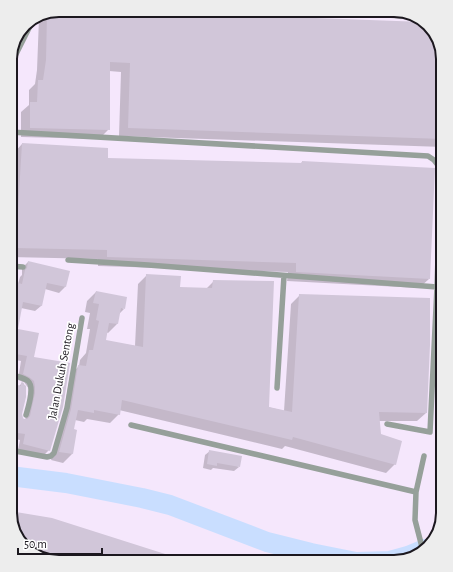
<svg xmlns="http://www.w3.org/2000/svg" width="453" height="572" font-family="'Alegreya Sans',sans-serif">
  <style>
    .built { fill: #f5e7fc }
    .shadow { fill: #0003; fill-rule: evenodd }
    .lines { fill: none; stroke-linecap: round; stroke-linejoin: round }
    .river { stroke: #c9deff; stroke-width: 20 }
    .building { fill: #d1c6d9 }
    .service { stroke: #96a09a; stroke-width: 5.5 }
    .labels { text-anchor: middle; stroke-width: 3.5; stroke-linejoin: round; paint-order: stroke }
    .street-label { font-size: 12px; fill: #1c181f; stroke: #fff }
    .rim { fill: none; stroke: #1c181f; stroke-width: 2 }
  </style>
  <rect width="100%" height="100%" fill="#faf3fe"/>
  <path class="built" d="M59 10H397L419 17 435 32 443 59V513L437 537 421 554 394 562H56L34 555 18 540 10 513V55L26 22Z"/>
  <path class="shadow" d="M59 10H125V12L425 23 435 32 443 59V147L119 136 121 72 109 71 108 130 99 139 21 137V112L29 105V90L35 84 37 70 39 18Z
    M22 144 107 159 300 164 302 162 429 279 419 288 287 281 288 272 98 266V259L10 257V202L13 154Z
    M28 262 69 272 65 287 59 293 45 289 41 306 35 311 21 308 17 330 33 358 49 450 43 456 18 450 20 440 10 438V384L19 386 23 382 18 380 21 361 10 359V282L18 284 20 277 22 275V268ZM23 382H24L29 389 28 410 25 420H24L21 416 26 389Z
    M147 275 179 288 206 289 214 281 268 407 284 411 291 304 300 295 426 413 417 421H378L380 435 395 464 386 473 285 446 282 449 119 410V414L110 423 87 419 84 422 75 420 73 430H76L72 454 63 463 51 460 63 418 70 375 79 366 80 360 86 353 90 329H87L90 313 85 312 87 301 96 292 124 309 119 314 117 324 108 333 106 332 105 341 135 346 138 284Z
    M210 451 239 467 234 471 213 468 211 470 203 468 205 455Z
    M10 512 52 519 187 562H56L34 555 18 540Z
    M197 560 205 562H195Z"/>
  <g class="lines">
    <path class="river" d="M10 476 66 483 142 498 170 505 267 542 311 553 356 562
      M357 562 390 561 408 556 425 549"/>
  </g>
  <path class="building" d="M59 10H126V11L424 22 435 32 443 59V139L128 128 130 63 110 62V130L30 128V102H37L38 80H43L46 60 47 14Z
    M22 143 108 148V158L302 163V161L435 168 430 279 296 272V263L107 257V250L15 248V227H17Z
    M28 261 70 271 66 287 47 283 42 306 23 302 18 329 39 333 34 357 70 363 63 407 50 451 23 444 25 434 10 432V383L21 386V382L26 386V397L22 414 23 418 24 419H27L30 416 35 393V387L34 381 29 377 23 374 27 356 10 353V281L22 284 25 270 27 268Z
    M146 274 181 276 180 287 212 288 213 280 274 281 269 407 292 412 299 294 430 298V345L427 413 379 412 381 434 402 441 396 465 293 437 292 440 122 400 120 415 94 410V413L78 410 74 429 77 430 73 454 59 452 71 409 78 365 86 366 89 350H93L99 321 96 320 99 304 93 303 96 291 127 297 125 309 121 308 118 324 109 323 106 340 143 347Z
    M209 450 242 456 240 467 217 463V466L207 464Z
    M10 511 52 518 184 560 183 562H56L34 555 18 540Z"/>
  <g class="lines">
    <path class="service" d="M307 10 419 17
      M10 66 33 20
      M10 132 428 156 434 160 441 169 437 287 430 432 387 424
      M68 260 148 265 437 287
      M10 266 23 267
      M10 374C15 376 25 378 28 381 35 387 28 408 26 415
      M277 388 284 276
      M131 425 416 492
      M10 450 47 457 51 456 54 453 67 408 82 318
      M423 551 415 520 416 492 424 456"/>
  </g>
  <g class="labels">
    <g class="street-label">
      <text transform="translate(61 371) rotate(-79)" y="4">Jalan Dukuh Sentong</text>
    </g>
  </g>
  <path d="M0 0H453V572H0ZM59 17H394A42 42 0 0 1 436 59V513A42 42 0 0 1 394 555H59A42 42 0 0 1 17 513V59A42 42 0 0 1 59 17Z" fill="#ededed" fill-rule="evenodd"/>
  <path class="rim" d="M59 17H394A42 42 0 0 1 436 59V513A42 42 0 0 1 394 555H59A42 42 0 0 1 17 513V59A42 42 0 0 1 59 17Z"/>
  <path d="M18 548v6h84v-6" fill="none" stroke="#1c181f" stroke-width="2"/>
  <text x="24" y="548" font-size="12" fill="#1c181f" stroke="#ffffff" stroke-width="3" paint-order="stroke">50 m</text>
</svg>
